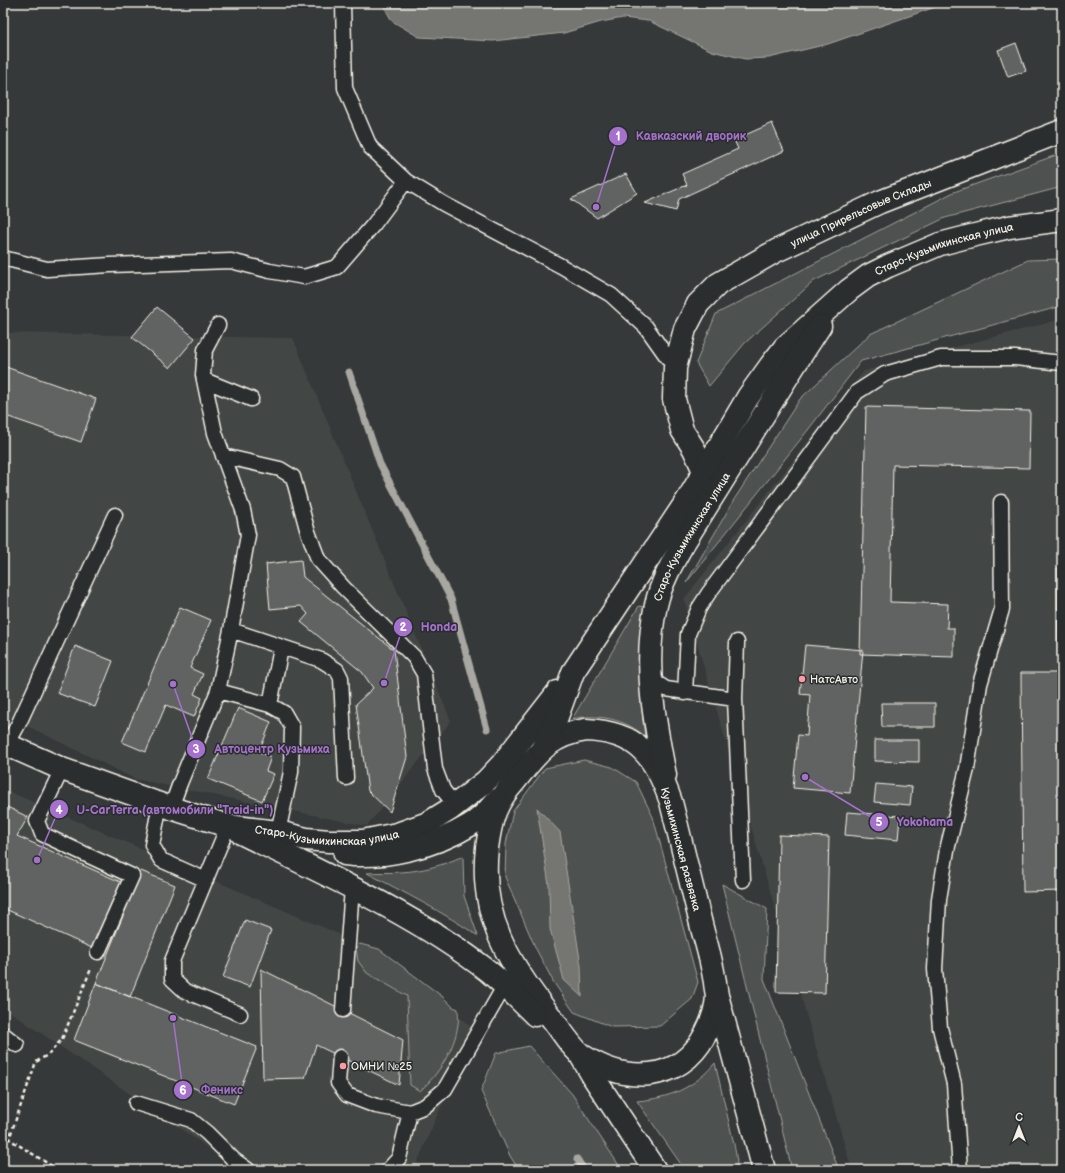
<svg xmlns="http://www.w3.org/2000/svg" width="1065" height="1173" font-family="'Balsamiq Sans',sans-serif">
  <style>
    .built { fill: #434645 }
    .green { fill: #4e514f; stroke: #a1a19c }
    .water { fill: #757572; stroke: #a8a7a1 }
    .lines { fill: none; stroke-linecap: round; stroke-linejoin: round }
    .stream { stroke: #a8a7a1; stroke-width: 7 }
    .building { fill: #616362; stroke: #f4f1e8 }
    .lane-casing { stroke: #f4f1e8; stroke-width: 17 }
    .street-casing { stroke: #f4f1e8; stroke-width: 25 }
    .secondary-casing { stroke: #f4f1e8; stroke-width: 25 }
    .path { stroke: #f4f1e8; stroke-width: 2.5; stroke-dasharray: 4 3; stroke-linecap: butt }
    .lane { stroke: #2a2d2e; stroke-width: 14 }
    .street { stroke: #2a2d2e; stroke-width: 22 }
    .secondary { stroke: #2a2d2e; stroke-width: 22 }
    .poi-dot { fill: #ff9aa2; stroke: #2a2d2e; stroke-width: 1.5 }
    .labels { text-anchor: middle; stroke-width: 3; stroke-linejoin: round; paint-order: stroke }
    .street-label { font-size: 11px; fill: #f4f1e8; stroke: #2a2d2e }
    .poi-label { font-size: 11px; fill: #f4f1e8; stroke: #2a2d2e; text-anchor: start }
    .leader { fill: none; stroke: #a571cd; stroke-width: 1.5 }
    .callout-dot { fill: #a571cd; stroke: #2a2d2e; stroke-width: 1.5 }
    .mark-label { font-size: 12px; text-anchor: middle; font-weight: bold; fill: #fff }
    .callout-label { font-size: 12px; text-anchor: middle; font-weight: bold; fill: #a571cd; stroke: #2a2d2e; stroke-width: 3; stroke-linejoin: round; paint-order: stroke }
  </style>
  <rect width="100%" height="100%" fill="#363939"/>
  <filter id="ink" filterUnits="userSpaceOnUse"><feTurbulence type="fractalNoise" baseFrequency=".025" numOctaves="2"/><feDisplacementMap in="SourceGraphic" scale="8" xChannelSelector="R" yChannelSelector="G"/><feConvolveMatrix kernelMatrix="1 2 1 2 8 2 1 2 1" color-interpolation-filters="sRGB"/></filter>
  <g filter="url(#ink)">
    <path class="built" d="M1062 319V1170H852L684 599 864 371Z
      M3 333 293 338 451 721 367 826 135 779 3 714Z
      M3 789 371 948 474 1029 414 1170H241L3 1007Z"/>
    <path class="green" d="M1062 153V187L945 218 814 281 745 343 709 386 696 363 716 314 954 192Z
      M1062 259V306L861 361 808 430 686 583 735 498 800 399 870 334 1028 260Z
      M639 606 645 607C643 651 638 693 645 737 627 719 596 713 572 719Z
      M584 760 612 767 636 782 653 817 698 982 692 999 660 1026 612 1027 574 1012 554 983 536 949 505 877 506 844 513 811 545 768Z
      M463 856 464 896 478 936C443 912 405 893 367 873 378 872 389 873 401 872 422 871 444 865 463 856Z
      M722 884 767 909 764 979 839 1170H792Z
      M360 944 379 949 443 997 453 1007 458 1009C458 1014 459 1019 458 1024 455 1049 438 1075 420 1091L410 1085 407 996 367 973 358 961 356 948Z
      M529 1046 572 1094 622 1170H519L510 1156 481 1091 496 1053Z
      M715 1063 734 1144 737 1161 736 1170H685L637 1101C670 1098 694 1088 715 1063Z"/>
    <path class="water" d="M382 3H947L828 44 769 58 745 59 712 51 649 21 623 18 601 22 564 33 493 41 419 37 392 21Z
      M537 808 560 832 581 966 582 997 564 980 550 929 549 885Z"/>
    <g class="lines">
      <path class="stream" d="M349 372 380 464 451 599 487 729
        M577 1159 584 1170"/>
    </g>
    <path class="building" d="M1016 43 1026 71 1008 77 998 50Z
      M772 123 784 151 679 199 676 211 645 203 687 185 682 174 738 149 734 140Z
      M626 174 637 193 597 218 571 199Z
      M157 307 195 338 170 368 132 337Z
      M3 366 96 399 81 442 3 415Z
      M866 407 1030 411 1029 468 893 465 890 602 948 604 947 628H954V657L860 654Z
      M301 560 303 577 394 650 407 757 390 812 368 791 356 704 373 688 362 672 301 622 308 614 301 606 270 609 266 564Z
      M1057 568H1062V891L1023 892 1021 673H1058Z
      M180 607 211 620 190 668 203 674 194 694 202 698 194 717 166 705 146 752 122 742Z
      M805 645 863 650 850 793 793 788 798 735 807 736 810 695 800 694Z
      M75 646 113 661 95 707 57 693Z
      M881 703H935V727H882Z
      M238 708 271 722 259 752 271 757 266 771 274 774 262 801 208 779Z
      M875 740H919V762L875 761Z
      M876 784 912 787 910 805 874 802Z
      M3 805 28 817 17 836 123 883 92 948 3 908Z
      M847 812 900 816 898 840 845 835Z
      M779 835 829 837 825 993 776 992Z
      M141 871 175 885 130 997 96 983Z
      M245 920 271 930 250 987 223 977Z
      M1061 966H1062V1083H1061Z
      M261 969 403 1040 399 1085 316 1045 305 1078 263 1079Z
      M96 983 257 1047 234 1104 74 1040Z"/>
    <g class="lines">
      <g class="lane-casing">
        <path id="lane" d="M343 3 345 88 370 147 406 181 444 204 561 266 611 295 646 327 675 368
          M3 258 47 269 110 265 231 261 270 271 304 277 337 267 374 224 406 181
          M204 380 251 399
          M223 456 280 469 293 477 307 529 318 559 343 587 414 657 424 674 435 769 443 790 455 805
          M231 630 321 660 337 670 341 678 346 778
          M737 642 735 699 743 880
          M651 672 657 683 666 689 735 699
          M218 691 270 705 284 713 292 727 291 772 278 832
          M685 693 688 634 699 608 708 594 857 392 885 374 941 358H1015L1062 363
          M270 705 281 648
          M7 745 19 723 115 515
          M62 769 37 821 42 834 132 876 98 952
          M160 804 152 845 161 860 206 880
          M171 808 180 783 218 691 231 630 248 535 243 510 215 433 203 375 205 350 218 325
          M228 826 172 961V979L185 991 240 1014
          M343 1010 352 888
          M3 1034 17 1045
          M340 1057 338 1083 347 1095 376 1106 410 1112 425 1106 445 1089 505 985
          M136 1103 191 1120 207 1133 234 1160 248 1170
          M388 1170 399 1158 410 1112
          M960 1170 954 1084 940 1028 935 969 939 899 947 850 967 769 980 684 1002 609 1001 502"/>
      </g>
      <g class="street-casing">
        <g id="street">
          <path id="s1" d="M715 485 704 471 694 449 682 430 674 399 675 368 685 329 698 304 718 284 776 251 880 202 1062 131"/>
        </g>
      </g>
      <g class="secondary-casing">
        <g id="secondary">
          <path d="M586 730C638 732 655 756 671 802 682 845 692 888 703 932 708 948 712 965 715 982 715 987 717 992 717 997 716 1010 711 1024 705 1035 679 1084 625 1083 583 1056 572 1049 559 1027 550 1016 510 965 479 917 487 848 491 819 495 803 515 781 537 754 549 735 586 730Z"/>
          <path id="s2" d="M3 743 62 769 171 808 228 826 278 832 306 839 329 841H363L397 834 428 823 449 810 471 793 486 781 502 764 558 692"/>
          <path id="s3" d="M542 749 555 722 573 672 688 499 748 397 771 365 785 347 849 290 868 276 888 266 940 244 971 236 1009 227 1062 220"/>
          <path id="s4" d="M665 775C654 719 643 662 656 605 661 583 672 563 683 544L796 363 820 326"/>
          <path d="M241 833C324 874 415 914 488 971 505 985 520 1000 535 1015"/>
          <path d="M345 854C384 859 436 846 470 825 480 819 489 810 497 800"/>
          <path d="M718 999 764 1170"/>
          <path d="M581 1056 594 1078 655 1170"/>
        </g>
      </g>
      <path class="path" d="M58 1170 9 1139 36 1062 49 1054 62 1039 91 969"/>
      <use href="#lane" class="lane"/>
      <use href="#street" class="street"/>
      <use href="#secondary" class="secondary"/>
    </g>
  </g>
  <g class="poi-dot">
    <circle cx="802" cy="679" r="4"/>
    <circle cx="343" cy="1066" r="4"/>
  </g>
  <g class="labels">
    <g class="street-label">
      <text dy="4" stroke="none"><textPath href="#s1" startOffset="384">улица Прирельсовые Склады</textPath></text>
      <text dy="4" stroke="none"><textPath href="#s3" startOffset="662">Старо-Кузьмихинская улица</textPath></text>
      <text dy="4" stroke="none"><textPath href="#s4" startOffset="249">Старо-Кузьмихинская улица</textPath></text>
      <text dy="4" stroke="none"><textPath href="#s2" startOffset="340">Старо-Кузьмихинская улица</textPath></text>
      <text transform="translate(681 849) rotate(75)" y="4">Кузьмихинская развязка</text>
    </g>
    <g class="poi-label">
      <text x="810" y="683">НатсАвто</text>
      <text x="351" y="1070">ОМНИ №25</text>
    </g>
  </g>
  <path class="leader" d="M596 207L618 136M384 683L403 627M173 684L196 749M37 860L59 809M805 777L879 822M173 1018L183 1090"/>
  <g class="callout-dot">
    <circle cx="596" cy="207" r="4"/>
    <circle cx="384" cy="683" r="4"/>
    <circle cx="173" cy="684" r="4"/>
    <circle cx="37" cy="860" r="4"/>
    <circle cx="805" cy="777" r="4"/>
    <circle cx="173" cy="1018" r="4"/>
    <circle cx="618" cy="136" r="10"/>
    <circle cx="403" cy="627" r="10"/>
    <circle cx="196" cy="749" r="10"/>
    <circle cx="59" cy="809" r="10"/>
    <circle cx="879" cy="822" r="10"/>
    <circle cx="183" cy="1090" r="10"/>
  </g>
  <g class="mark-label">
    <text x="618" y="140">1</text>
    <text x="403" y="631">2</text>
    <text x="196" y="753">3</text>
    <text x="59" y="814">4</text>
    <text x="879" y="826">5</text>
    <text x="183" y="1094">6</text>
  </g>
  <g class="callout-label">
    <text x="691" y="140">Кавказский дворик</text>
    <text x="439" y="631">Honda</text>
    <text x="272" y="753">Автоцентр Кузьмиха</text>
    <text x="175" y="814">U-CarTerra (автомобили "Traid-in")</text>
    <text x="925" y="826">Yokohama</text>
    <text x="222" y="1094">Феникс</text>
  </g>
  <rect width="1065" height="1173" fill="none" stroke="#2a2d2e" stroke-width="16"/>
  <rect x="8" y="8" width="1049" height="1157" fill="none" stroke="#f4f1e8" stroke-width="1.5" filter="url(#ink)"/>
  <g transform="translate(1019 1127)" stroke="#2a2d2e" stroke-width="3" paint-order="stroke">
  <path d="M0-3L7 15L0 10L-7 15Z" fill="#f4f1e8"/>
  <text y="-6" font-size="11" font-weight="bold" text-anchor="middle" fill="#f4f1e8">С</text>
  </g>
</svg>
